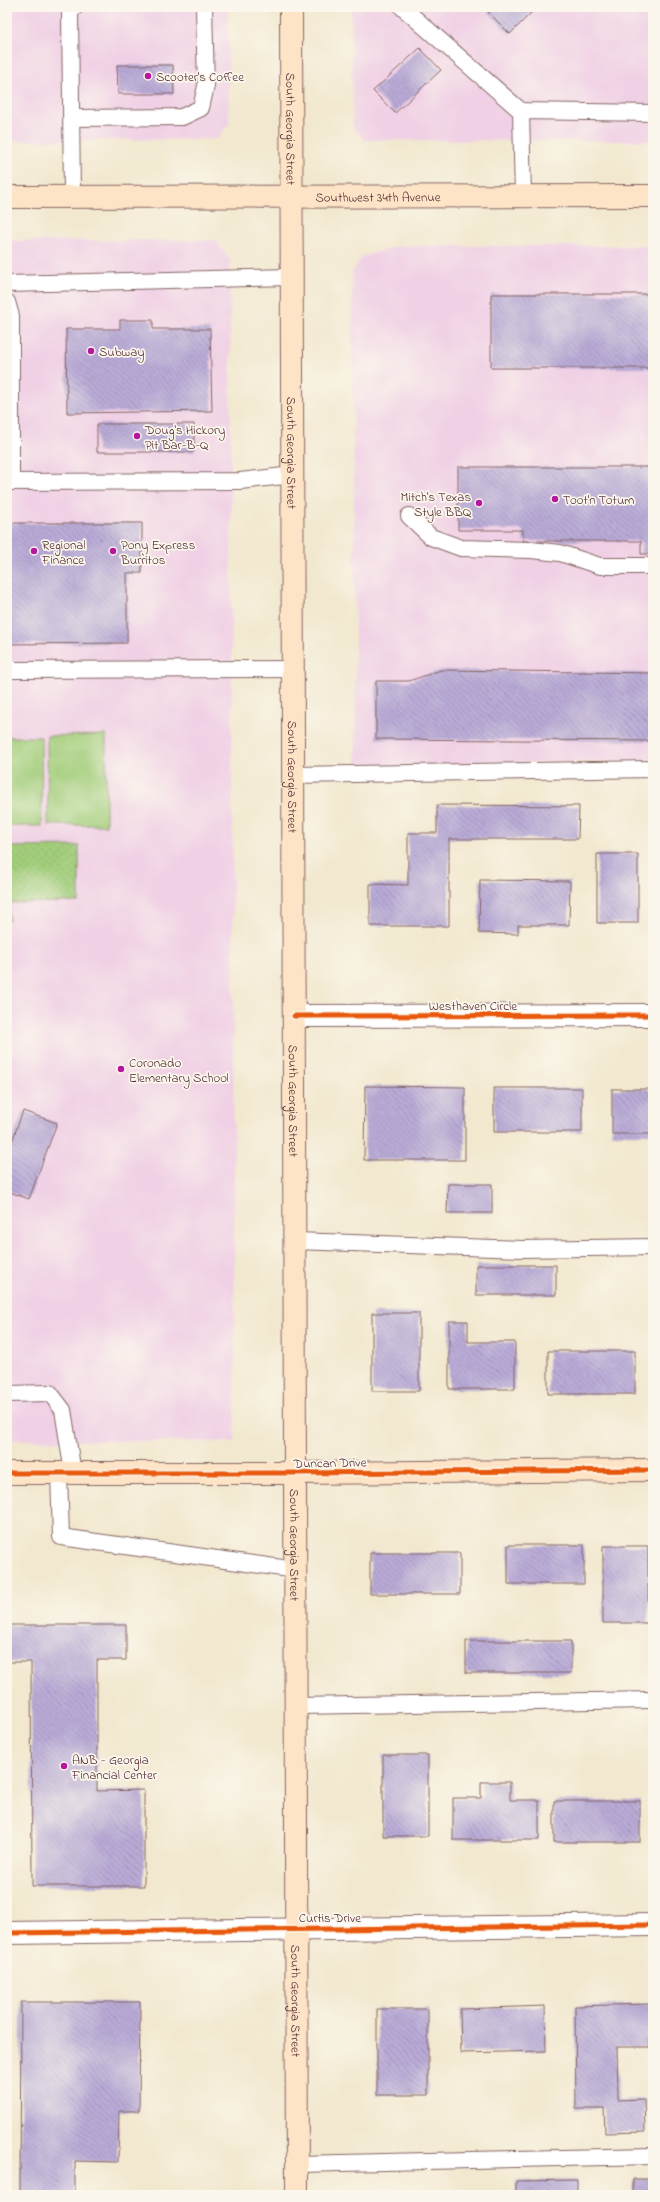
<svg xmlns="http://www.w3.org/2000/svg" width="660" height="2202" font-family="'Indie Flower',sans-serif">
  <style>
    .built { fill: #f0d0e5 }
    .park { fill: url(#park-dots); stroke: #767652 }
    .pitch { fill: #a2cd7a; stroke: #767652 }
    .building { fill: url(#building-back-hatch) }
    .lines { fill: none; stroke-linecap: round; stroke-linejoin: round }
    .lane-casing { stroke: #856564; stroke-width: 18 }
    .street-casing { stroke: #856564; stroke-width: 24 }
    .secondary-casing { stroke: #856564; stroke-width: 24 }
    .lane { stroke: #fff; stroke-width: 16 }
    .street { stroke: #fff; stroke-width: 22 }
    .secondary { stroke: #fee4c6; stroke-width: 22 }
    .cycleway-casing { stroke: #fbf7ec; stroke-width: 8 }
    .cycleway { stroke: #e8590c; stroke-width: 5 }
    .poi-dot { fill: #b5179e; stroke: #fbf7ec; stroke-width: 1.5 }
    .labels { text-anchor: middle; stroke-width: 3.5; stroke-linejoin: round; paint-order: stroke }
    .poi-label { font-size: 13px; fill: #4a1f2b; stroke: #fbf7ec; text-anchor: start }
    .street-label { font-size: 13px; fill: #4a1f2b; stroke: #fbf7ec }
  </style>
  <defs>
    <pattern id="park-dots" width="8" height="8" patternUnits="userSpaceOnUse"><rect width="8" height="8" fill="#a2cd7a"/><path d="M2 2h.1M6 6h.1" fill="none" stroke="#8db06a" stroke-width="1.8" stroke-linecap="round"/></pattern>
    <pattern id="building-back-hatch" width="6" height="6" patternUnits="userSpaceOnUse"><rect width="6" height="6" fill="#b9abd7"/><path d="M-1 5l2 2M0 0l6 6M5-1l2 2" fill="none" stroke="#988baf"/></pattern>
  </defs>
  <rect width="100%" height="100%" fill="#fbf7ec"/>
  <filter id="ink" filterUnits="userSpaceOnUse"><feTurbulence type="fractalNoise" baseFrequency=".025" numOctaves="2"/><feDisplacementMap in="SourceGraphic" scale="8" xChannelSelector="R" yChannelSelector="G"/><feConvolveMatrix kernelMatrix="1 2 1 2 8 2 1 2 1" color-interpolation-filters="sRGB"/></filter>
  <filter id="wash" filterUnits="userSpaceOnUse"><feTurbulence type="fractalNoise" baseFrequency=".012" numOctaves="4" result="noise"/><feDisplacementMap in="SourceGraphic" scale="16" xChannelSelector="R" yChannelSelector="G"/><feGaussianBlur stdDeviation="0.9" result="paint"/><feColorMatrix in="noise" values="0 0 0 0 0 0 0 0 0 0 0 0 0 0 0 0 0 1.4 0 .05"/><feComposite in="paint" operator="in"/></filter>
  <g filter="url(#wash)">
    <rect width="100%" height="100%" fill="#f2e8cf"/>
    <path class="built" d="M7 7H228L229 124 217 139 7 141Z
      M351 7H653V141L364 140 353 127Z
      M216 240 230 261 235 1442 7 1440V241Z
      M397 246H653V760L356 767 352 272 362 257Z"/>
    <path class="park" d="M79 846V902L9 903V921H7V847Z"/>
    <path class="pitch" d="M106 735V825H48L47 736Z
      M7 737H41L42 826H7Z"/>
    <g id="blocks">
      <path class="building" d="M483 7H537L510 34Z
        M420 48 441 70 395 113 373 91Z
        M117 65H173L174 94H118Z
        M491 294H653V368H491Z
        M120 320H153V329H210L212 411 67 413 66 329H120Z
        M97 424H194V452H97Z
        M458 467H653V554H641V541H523V530H458Z
        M7 523H142V573H127V643L7 644Z
        M441 670 653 673V741L376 739V681H409Z
        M437 805 579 806 578 839H449V926H370V884L408 885V833H437Z
        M597 854H638V923H597Z
        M480 880 570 881 569 925H518V934L479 933Z
        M365 1086 465 1087V1160H364Z
        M494 1088H582V1132H494Z
        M612 1089H653V1134H612Z
        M23 1111 57 1123 29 1199 7 1191V1155Z
        M448 1184H492V1213H447Z
        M476 1265H556V1295H476Z
        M372 1313H419V1391H372Z
        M449 1321H468V1342H515V1389H449Z
        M548 1351H635V1394H548Z
        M508 1545H584V1584H508Z
        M603 1546H648V1623H603Z
        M370 1553H460V1594H370Z
        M7 1625H126V1660H97V1791L144 1790V1886H32L31 1662H7Z
        M466 1641H571V1673H466Z
        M383 1755H428V1836H383Z
        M481 1782H510V1800H539V1840H453V1798H481Z
        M554 1801H640V1842H554Z
        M21 2002H140L139 2111H119L118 2162 75 2161V2195H20Z
        M649 2004 650 2047H617L618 2100 644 2099 645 2132 605 2133 604 2109H576L575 2006Z
        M545 2006 546 2051 461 2053 460 2009Z
        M377 2009H428V2095H377Z
        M633 2179H653V2195H633Z
        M577 2180V2195H516V2181Z"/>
    </g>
  </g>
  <g filter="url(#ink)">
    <use href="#blocks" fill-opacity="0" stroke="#856564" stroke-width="1"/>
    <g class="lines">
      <g class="lane-casing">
        <path id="lane" d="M402 7 521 111 523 196
          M521 111 653 113
          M71 118 182 117 201 108 206 86 204 7
          M72 196 70 12 75 7
          M7 284 292 277
          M7 302 11 316V482
          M7 482 240 481 293 475
          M409 516 431 537 461 548 531 550 560 553 600 566H653
          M7 670 293 669
          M294 775 653 769
          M295 1241 522 1249 653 1247
          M7 1394 50 1393 63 1410 73 1473
          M59 1473 61 1537 296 1570
          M296 1706 653 1700
          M297 2164 653 2156"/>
      </g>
      <g class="street-casing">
        <path id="street" d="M294 1016 653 1015
          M7 1933 653 1925"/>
      </g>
      <g class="secondary-casing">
        <g id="secondary">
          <path id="s1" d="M291 7 297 2195"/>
          <path id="s2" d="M7 197 653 196"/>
          <path d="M7 1473H295L653 1470"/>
        </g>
      </g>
      <use href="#lane" class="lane"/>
      <use href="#street" class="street"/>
      <use href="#secondary" class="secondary"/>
      <g class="cycleway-casing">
        <path id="cycleway" d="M294 1016 653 1015
          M7 1473H295L653 1470
          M7 1933 653 1925"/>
      </g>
      <use href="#cycleway" class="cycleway"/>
    </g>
  </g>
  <g class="poi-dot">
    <circle cx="148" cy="76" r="4"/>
    <circle cx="91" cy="351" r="4"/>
    <circle cx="137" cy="436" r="4"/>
    <circle cx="555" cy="499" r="4"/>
    <circle cx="479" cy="503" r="4"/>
    <circle cx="34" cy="551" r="4"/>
    <circle cx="113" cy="551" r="4"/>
    <circle cx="121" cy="1069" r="4"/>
    <circle cx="64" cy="1766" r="4"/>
  </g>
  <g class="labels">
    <g class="poi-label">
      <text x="156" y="81">Scooter's Coffee</text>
      <text x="99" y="356">Subway</text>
      <text x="145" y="434">Doug's Hickory<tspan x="145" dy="15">Pit Bar-B-Q</tspan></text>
      <text x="471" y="501" text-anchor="end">Mitch's Texas<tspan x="471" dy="15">Style BBQ</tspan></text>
      <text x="563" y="504">Toot'n Totum</text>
      <text x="42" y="549">Regional<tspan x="42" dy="15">Finance</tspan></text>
      <text x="121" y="549">Pony Express<tspan x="121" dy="15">Burritos</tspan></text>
      <text x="129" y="1067">Coronado<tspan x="129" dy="15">Elementary School</tspan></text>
      <text x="72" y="1764">ANB - Georgia<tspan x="72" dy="15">Financial Center</tspan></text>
    </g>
    <g class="street-label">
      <text dy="5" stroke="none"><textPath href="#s1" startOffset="122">South Georgia Street</textPath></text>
      <text dy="5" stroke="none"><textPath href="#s2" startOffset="371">Southwest 34th Avenue</textPath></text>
      <text dy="5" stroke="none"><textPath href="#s1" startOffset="446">South Georgia Street</textPath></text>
      <text dy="5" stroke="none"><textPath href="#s1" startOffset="770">South Georgia Street</textPath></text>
      <text x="473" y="1010">Westhaven Circle</text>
      <text dy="5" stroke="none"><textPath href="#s1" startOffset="1094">South Georgia Street</textPath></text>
      <text transform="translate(330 1462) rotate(-1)" y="5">Duncan Drive</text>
      <text dy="5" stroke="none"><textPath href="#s1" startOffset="1538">South Georgia Street</textPath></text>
      <text x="330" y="1922">Curtis Drive</text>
      <text dy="5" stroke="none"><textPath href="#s1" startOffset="1994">South Georgia Street</textPath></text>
    </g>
  </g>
  <rect width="660" height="2202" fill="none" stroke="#fbf7ec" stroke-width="24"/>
</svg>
